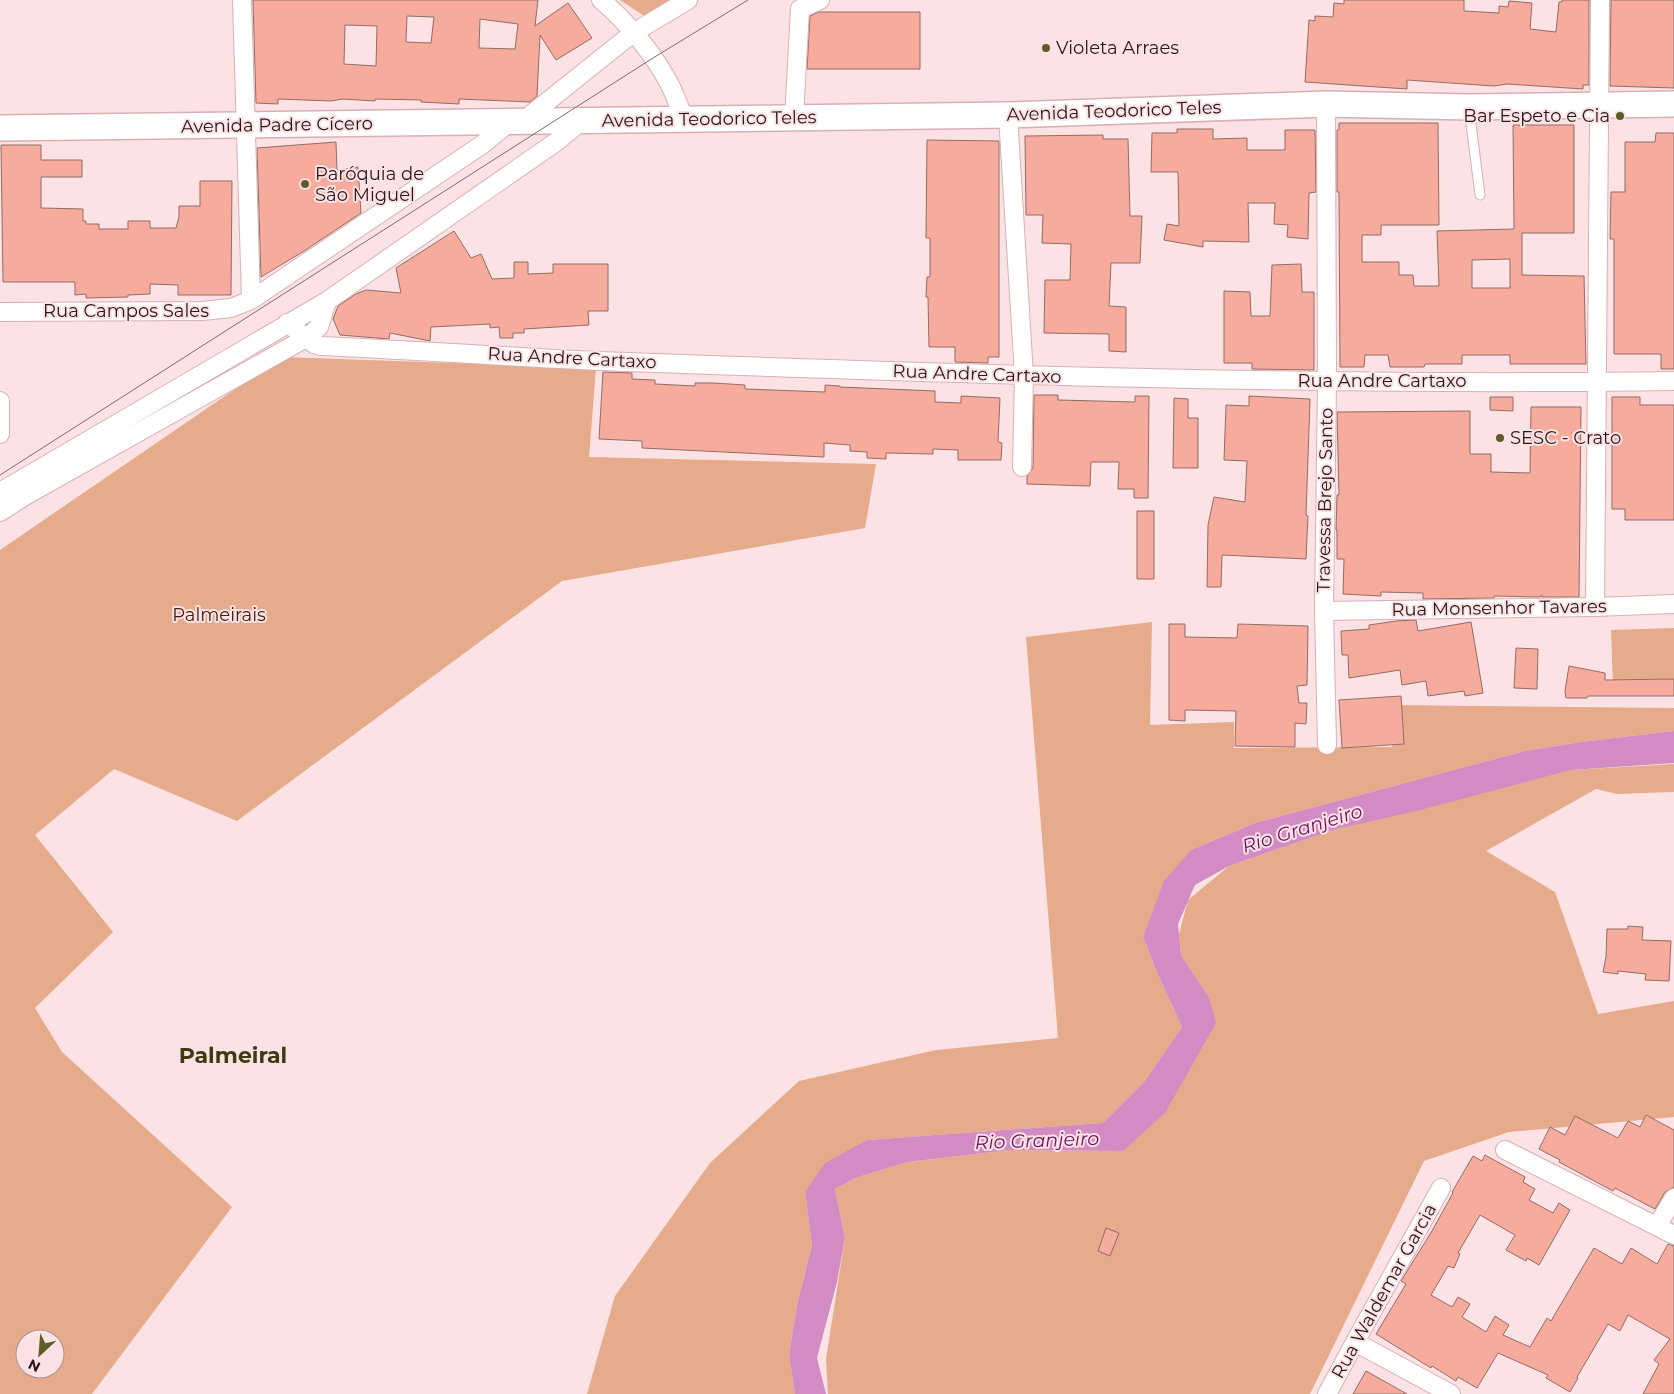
<svg xmlns="http://www.w3.org/2000/svg" width="1674" height="1394" font-family="Montserrat,sans-serif">
  <style>
    .green { fill: #e6ab8a; fill-rule: evenodd }
    .water { fill: #d38bc4 }
    .building { fill: #f6ab9d; stroke: #916d66; fill-rule: evenodd }
    .lines { fill: none; stroke-linecap: round; stroke-linejoin: round }
    .lane-casing { stroke: #d8b0b3; stroke-width: 11 }
    .street-casing { stroke: #d8b0b3; stroke-width: 20 }
    .secondary-casing { stroke: #d8b0b3; stroke-width: 28 }
    .lane { stroke: #fff; stroke-width: 9 }
    .street { stroke: #fff; stroke-width: 18 }
    .secondary { stroke: #fff; stroke-width: 25 }
    .tram { stroke: #7e6b6c; stroke-width: 1 }
    .poi-dot { fill: #5e5c28; stroke: #fce2e4; stroke-width: 2 }
    .labels { text-anchor: middle; stroke-width: 4; stroke-linejoin: round; paint-order: stroke }
    .poi-label { font-size: 18px; fill: #27191a; stroke: #fce2e4; text-anchor: start }
    .street-label { font-size: 18px; fill: #27191a; stroke: #fce2e4 }
    .park-label { font-size: 18px; fill: #41210e; stroke: #fce2e4 }
    .water-label { font-size: 19px; font-style: italic; fill: #6a145e; stroke: #fce2e4 }
    .district-label { font-size: 22px; font-weight: bold; fill: #3d3b11; stroke: #fce2e4 }
  </style>
  <rect width="100%" height="100%" fill="#fce2e4"/>
  <path class="green" d="M620 0H672L646 17Z
    M282 357 596 368 589 457 876 464 865 528 562 581 237 821 114 769 35 835 113 932 35 1008 62 1052 232 1207 92 1394H0V550ZM25 1339H55V1369H25Z
    M1152 622 1150 725 1234 722V748L1392 747 1390 705 1674 708V731L1581 742 1525 751 1255 823 1191 850 1143 937 1158 975 1182 1027 1144 1082 1103 1123 867 1140 805 1192 812 1245 797 1305 789 1355 795 1394H587L615 1296 710 1163 799 1081 936 1050 1058 1038 1026 637Z
    M1674 628V683L1613 685 1611 630Z
    M1674 764V792L1617 794 1596 789 1486 851 1555 892 1598 1014 1674 1001V1117L1509 1132 1424 1161 1310 1394H828L826 1359 845 1238 835 1189 855 1178 908 1162 1009 1150 1123 1151 1209 997 1181 955 1179 934 1188 900 1229 866 1333 830 1571 770Z"/>
  <path class="water" d="M1674 731V763L1571 770 1420 810 1333 830 1229 866 1195 885 1178 924 1181 955 1209 997 1216 1023 1165 1113 1123 1151 1009 1150 908 1162 855 1178 835 1189 845 1238 837 1282 817 1358 826 1394H795L789 1355 797 1305 812 1245 805 1192 825 1163 867 1140 1103 1123 1144 1082 1182 1027 1158 975 1143 937 1164 881 1191 850 1255 823 1525 751 1581 742Z"/>
  <path class="building" d="M253 0H538L535 26 568 3 592 38 556 60 540 35 537 96 530 102 459 99V104L421 102V100L375 99V101L343 99 331 101 278 99V104L256 103ZM407 16 434 17 431 43 406 42ZM480 19 518 24 515 49 479 48ZM345 25 377 26 376 66 344 64Z
    M1344 0H1464V11L1499 13V6L1508 7 1509 1 1532 3 1530 29 1556 32 1559 2H1562V0H1589V85H1583V89L1507 84 1494 86 1407 80V89L1305 82 1309 20 1315 21V16L1333 17 1334 3 1344 4Z
    M1611 0H1674V88L1610 86Z
    M819 12H920V69H807L810 16Z
    M1339 123H1438L1439 225H1381V235H1362V262H1399V275H1413L1414 286H1439L1437 231 1514 229 1513 125H1574V233H1522V275L1584 276 1586 364H1510V355H1462V364H1425L1424 367H1390L1388 355H1365L1364 367H1340L1339 192H1337V130H1339ZM1510 259V288H1472V260Z
    M1177 129H1213V139L1247 138V150H1285V130H1315L1316 192 1309 193 1308 239 1287 237 1288 225 1274 224 1275 203H1248L1249 242 1203 241V247L1164 240 1167 224 1179 226 1178 172H1151L1152 133H1177Z
    M1656 133H1674V369H1661V354H1614V239H1610L1611 192H1625V142H1655Z
    M1103 135V139H1128L1130 216H1142L1140 263H1111L1109 306 1126 307V352L1109 351V334L1044 333 1045 280H1070L1071 244 1042 243 1043 215H1026L1025 136Z
    M927 140 999 141V357H988V363L955 362V347H929L928 297H926L927 277H930V238H926Z
    M336 142 337 170 358 167 361 213 304 251 261 277 257 148Z
    M1 145H41V160H82V177H41V208L83 209V221H86V224H99V229H128V221H150V228H176L179 217V206H200V181H232L231 295H178V285L150 284V294L128 295V297L86 298V294L75 295V282H3Z
    M454 231 471 258 481 254 492 279 514 278V262H528V274L553 273V264H608V311H588L589 325 524 329V333H513V338H500L499 327 490 328V324L431 327 430 341 390 333 389 339 340 335 333 319 338 306 356 294 366 290 401 293 396 268Z
    M1301 264 1302 292H1314V370L1252 369V363H1224V291L1250 292 1251 316H1270L1272 265Z
    M603 372 632 373V379L655 380V384L695 386V383H714L745 385V389L825 392V385L840 386V387L935 391V402L961 403V396L1000 398 998 442 1002 443 1001 460H958V450L933 449V454L886 453V459L867 458V452L850 451V445L824 443V457L642 448V441L599 439Z
    M1034 395H1058V400L1135 402V396H1149L1148 498H1134V489H1118L1119 462H1091L1090 486 1027 484V476L1033 468Z
    M1249 396 1310 399 1306 515 1308 516 1306 559 1222 555 1221 587H1207L1208 525 1214 497 1245 502 1247 461 1224 460 1226 405 1249 406Z
    M1490 397H1513V411L1490 410Z
    M1612 397H1640V405H1674V520H1625V509H1612Z
    M1174 398 1188 399V418H1198V468H1173Z
    M1531 407H1581L1579 597H1542V595L1540 597 1494 596V598L1423 599V593L1381 592V596L1343 594 1344 559H1337V530H1336L1337 495H1339L1337 412 1470 411V454H1491V472L1530 473Z
    M1137 511H1154V579H1137Z
    M1416 620 1418 631 1471 622 1483 693 1465 696 1464 691 1428 696 1426 681 1402 685 1400 670 1349 678 1348 655H1342L1341 631 1369 629V625L1396 621Z
    M1169 624H1185V637L1237 638 1238 624 1308 626 1307 685 1297 686 1299 703H1307L1306 724 1295 723V747L1235 746 1236 711 1185 710V721L1169 720Z
    M1516 648 1538 649 1537 689 1514 688Z
    M1569 666 1605 673V680L1674 679V696H1588L1587 698H1566L1565 691Z
    M1401 696 1404 744 1342 748 1339 700Z
    M1628 926 1643 927 1642 940 1671 941 1669 981 1645 980 1646 974 1618 971V974L1603 972 1606 957 1607 929H1628Z
    M1646 1115 1674 1130V1187L1665 1192 1655 1209 1615 1188 1613 1191 1559 1162 1560 1160 1539 1149 1550 1127 1565 1135 1575 1116 1618 1138 1628 1121 1640 1127Z
    M1485 1155 1525 1177 1523 1182 1535 1189 1529 1200 1553 1213 1559 1203 1570 1210 1539 1265 1527 1258 1526 1261 1506 1250 1515 1235 1480 1215 1458 1253 1460 1254 1454 1268 1448 1266 1431 1295 1452 1307 1458 1297 1470 1304 1462 1317 1486 1332 1495 1316 1509 1325 1503 1335 1530 1347 1547 1318 1551 1321 1594 1248 1622 1264 1631 1248 1657 1264 1668 1244 1674 1246V1394H1643L1659 1364 1654 1360 1670 1339 1628 1315 1620 1331 1608 1324 1577 1377 1578 1378 1570 1392 1546 1378 1548 1375 1498 1353 1477 1388 1458 1377 1456 1381 1432 1366 1431 1368 1376 1334 1406 1284 1401 1281 1432 1231 1453 1193 1452 1192 1473 1156 1482 1161Z
    M1106 1228 1119 1233 1110 1256 1098 1251Z
    M1366 1371 1407 1394H1353Z"/>
  <g class="lines">
    <g class="lane-casing">
      <path id="lane" d="M1469 108 1480 195"/>
    </g>
    <g class="street-casing">
      <path id="street" d="M242 0 251 300
        M601 0C628 23 655 55 671 87 676 98 680 109 685 120
        M1326 104 1327 381 1324 611 1327 745
        M1008 115 1024 376 1022 467
        M794 118 800 9 820 0
        M523 121 633 33 688 0
        M0 312 202 311 231 308 251 300 483 144 511 121
        M287 323 314 344 321 346C414 350 507 357 599 361 957 374 1316 386 1674 381
        M0 401V434
        M0 492 327 301 556 142 583 120
        M0 512 25 496 306 338 319 327 327 301
        M1595 607 1600 0
        M1324 611 1595 607 1674 604
        M1505 1150 1674 1235
        M1657 1226 1674 1198
        M1355 1342 1451 1394
        M1327 1394 1355 1342 1441 1188"/>
    </g>
    <g class="secondary-casing">
      <path id="secondary" d="M0 128 1008 115 1326 104 1469 107 1674 104"/>
    </g>
    <use href="#lane" class="lane"/>
    <use href="#street" class="street"/>
    <use href="#secondary" class="secondary"/>
    <path class="tram" d="M0 475 653 58 748 0"/>
  </g>
  <g class="poi-dot">
    <circle cx="1046" cy="48" r="5"/>
    <circle cx="1620" cy="116" r="5"/>
    <circle cx="305" cy="184" r="5"/>
    <circle cx="1500" cy="438" r="5"/>
  </g>
  <g class="labels">
    <g class="poi-label">
      <text x="1056" y="54">Violeta Arraes</text>
      <text x="1610" y="122" text-anchor="end">Bar Espeto e Cia</text>
      <text x="315" y="180">Paróquia de<tspan x="315" dy="21">São Miguel</tspan></text>
      <text x="1510" y="444">SESC - Crato</text>
    </g>
    <g class="street-label">
      <text transform="translate(1114 111) rotate(-2)" y="6">Avenida Teodorico Teles</text>
      <text transform="translate(709 119) rotate(-1)" y="6">Avenida Teodorico Teles</text>
      <text transform="translate(277 125) rotate(-1)" y="6">Avenida Padre Cícero</text>
      <text x="126" y="317">Rua Campos Sales</text>
      <text transform="translate(572 358) rotate(3)" y="6">Rua Andre Cartaxo</text>
      <text transform="translate(977 374) rotate(2)" y="6">Rua Andre Cartaxo</text>
      <text x="1382" y="387">Rua Andre Cartaxo</text>
      <text transform="translate(1325 500) rotate(-89)" y="6">Travessa Brejo Santo</text>
      <text transform="translate(1499 608) rotate(-1)" y="6">Rua Monsenhor Tavares</text>
      <text transform="translate(1384 1291) rotate(-61)" y="6">Rua Waldemar Garcia</text>
    </g>
    <g class="park-label">
      <text x="219" y="621">Palmeirais</text>
    </g>
    <g class="water-label">
      <text transform="translate(1302 828) rotate(-17)" y="7">Rio Granjeiro</text>
      <text transform="translate(1037 1140) rotate(-2)" y="7">Rio Granjeiro</text>
    </g>
    <g class="district-label">
      <text x="233" y="1063">Palmeiral</text>
    </g>
  </g>
  <g transform="translate(40 1354) rotate(206)"><circle r="24" fill="#fce2e4" stroke="#a79293"/>
  <path d="M0-4L9 19L0 12L-9 19Z" fill="#5e5c28"/>
  <text y="-8" font-size="14" font-weight="bold" text-anchor="middle" fill="#27191a">N</text>
  </g>
</svg>
